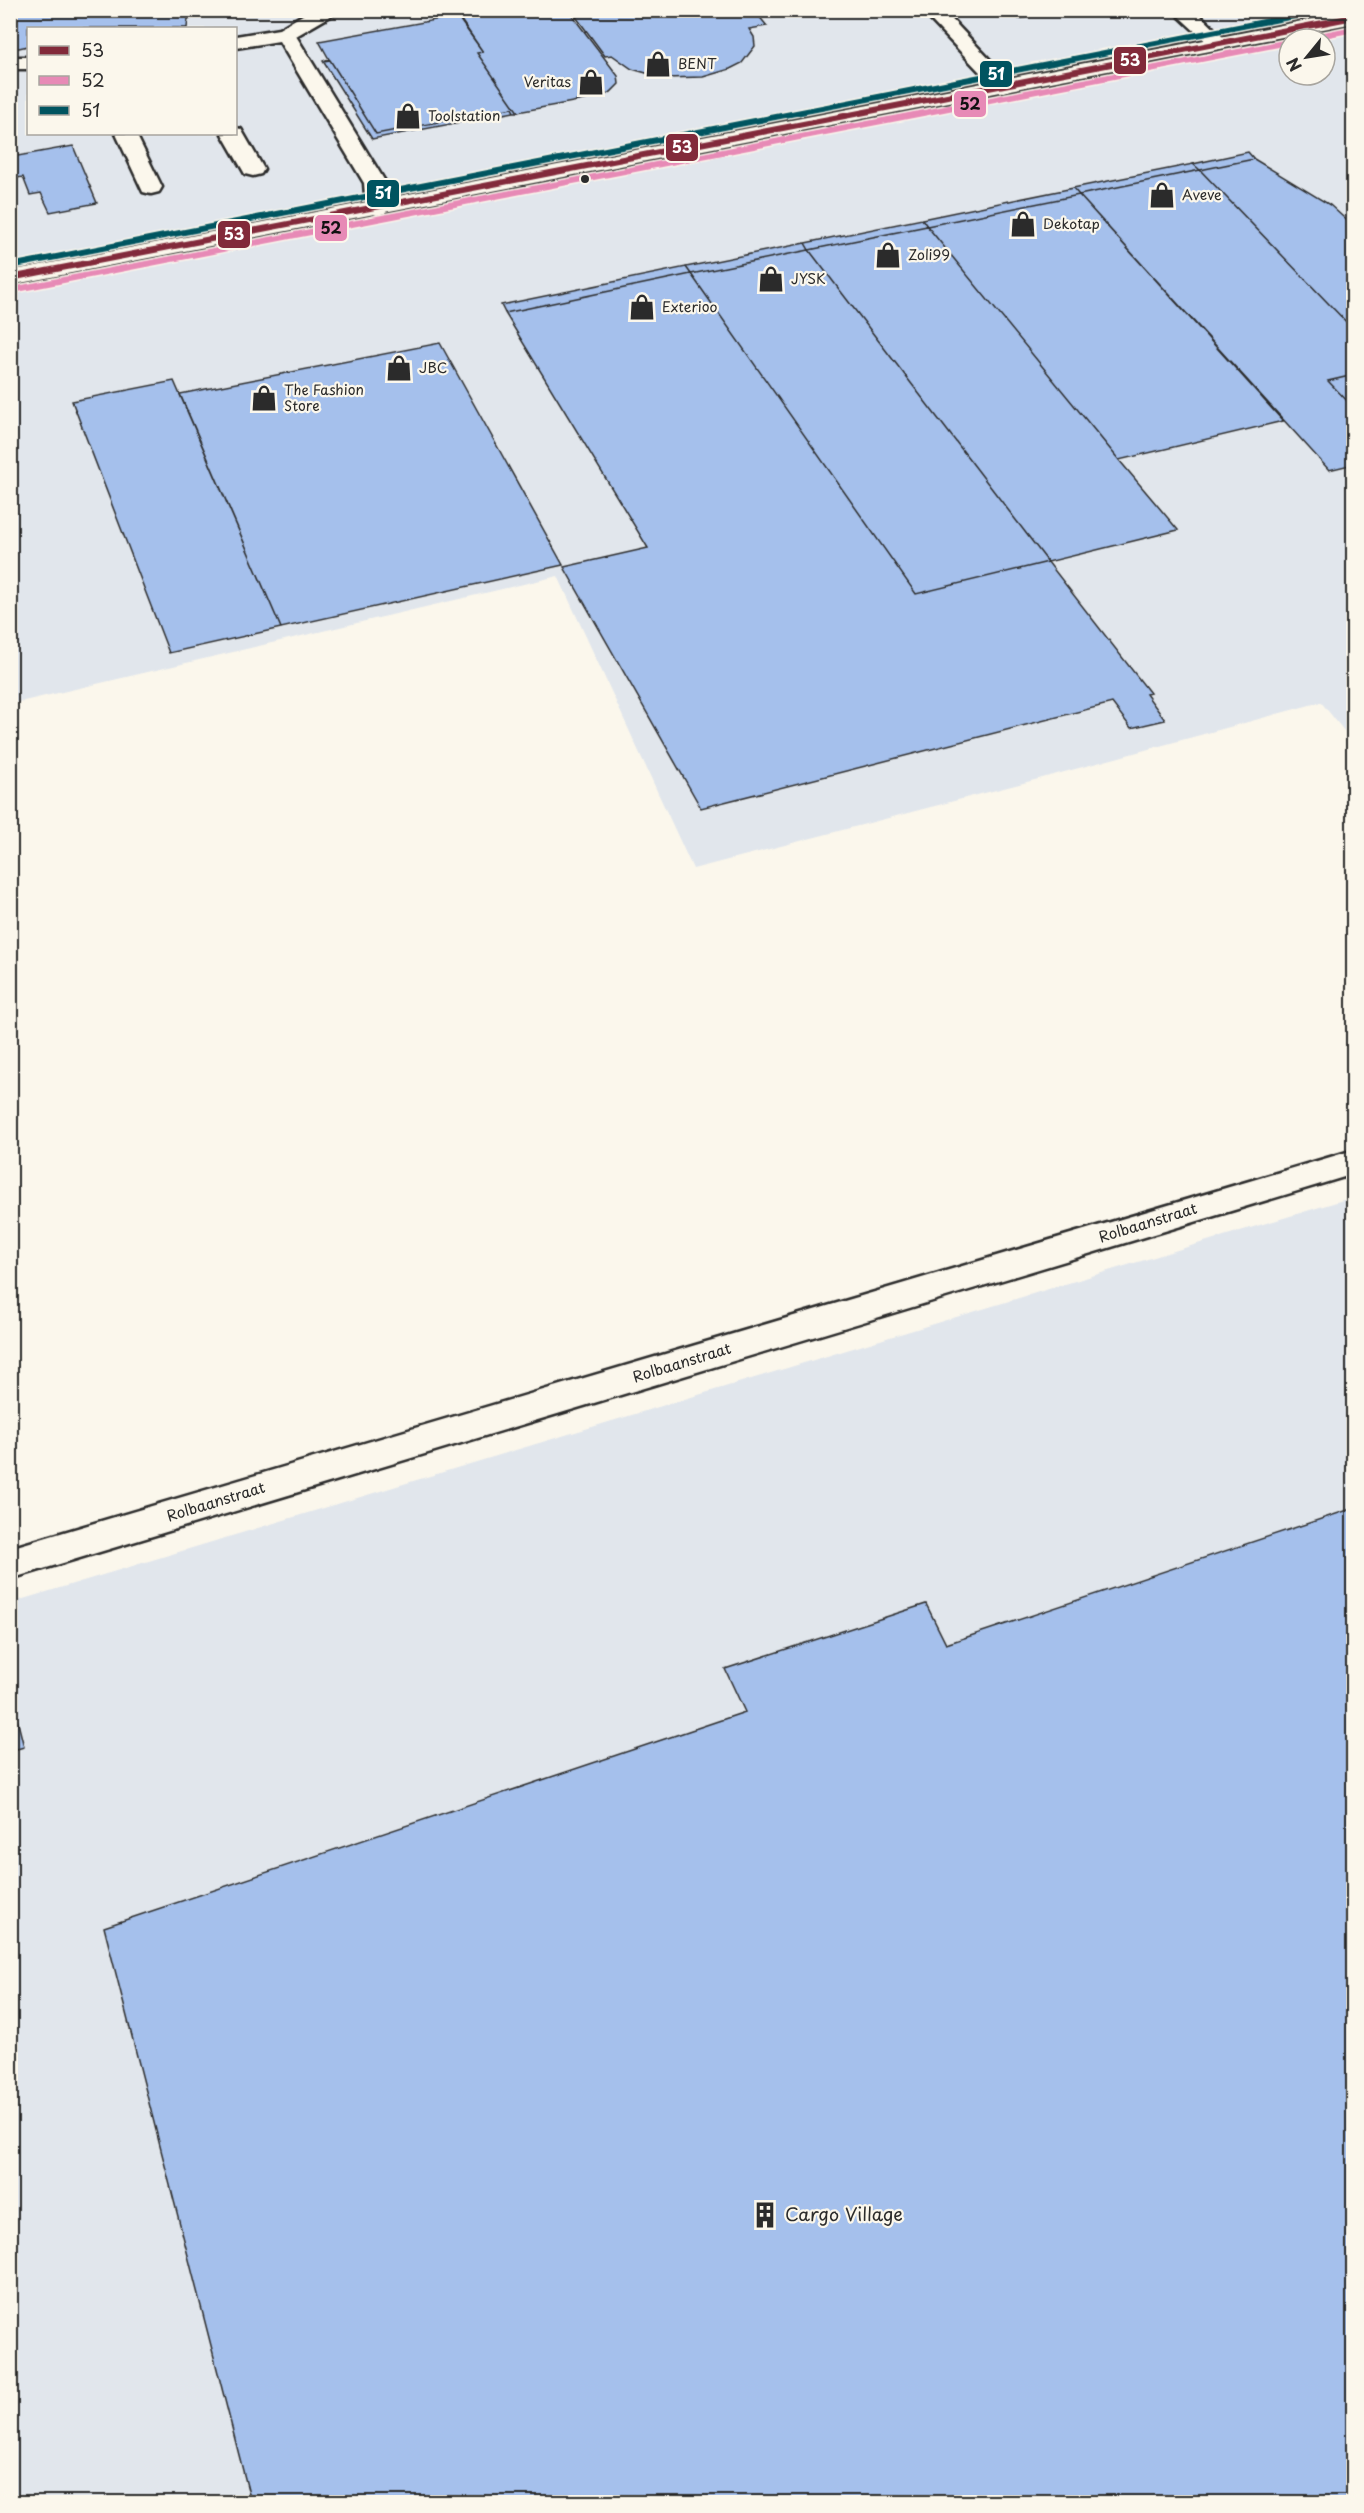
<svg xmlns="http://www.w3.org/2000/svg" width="1364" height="2513" font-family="'Playpen Sans',sans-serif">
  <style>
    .built { fill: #e1e6ec; fill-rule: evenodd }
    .building { fill: #a5c0ec; stroke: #2b2b2b; stroke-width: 1.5 }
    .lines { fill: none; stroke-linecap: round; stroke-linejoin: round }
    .service-casing { stroke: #2b2b2b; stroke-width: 5 }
    .minor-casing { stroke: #2b2b2b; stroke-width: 5 }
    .primary-casing { stroke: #2b2b2b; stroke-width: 5 }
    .service { fill: #fbf7ec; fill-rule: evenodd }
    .minor { fill: #fbf7ec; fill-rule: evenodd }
    .primary { fill: #fbf7ec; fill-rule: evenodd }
    .bus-1-casing { stroke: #fbf7ec; stroke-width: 9 }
    .bus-2-casing { stroke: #fbf7ec; stroke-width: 9 }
    .bus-3-casing { stroke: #fbf7ec; stroke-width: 9 }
    .bus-1 { stroke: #822a3a; stroke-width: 6 }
    .bus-2 { stroke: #e78ab6; stroke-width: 6 }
    .bus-3 { stroke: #005460; stroke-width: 6 }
    .bus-dot { fill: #2b2b2b; stroke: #fbf7ec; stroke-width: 2 }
    .labels { text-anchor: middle; stroke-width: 4.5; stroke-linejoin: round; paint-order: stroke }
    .far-poi-label { font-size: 14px; fill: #2b2b2b; stroke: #fbf7ec; text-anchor: start }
    .street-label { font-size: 15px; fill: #2b2b2b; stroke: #fbf7ec }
    .near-poi-label { font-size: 18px; fill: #2b2b2b; stroke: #fbf7ec; text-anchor: start }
    .line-badge { stroke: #fbf7ec; stroke-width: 2 }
    .badge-label { font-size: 16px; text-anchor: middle; font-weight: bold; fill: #fff }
    .pale-badge-label { font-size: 16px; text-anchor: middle; font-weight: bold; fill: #111 }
  </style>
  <rect width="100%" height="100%" fill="#fbf7ec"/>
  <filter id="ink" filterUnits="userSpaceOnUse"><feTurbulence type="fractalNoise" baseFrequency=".0167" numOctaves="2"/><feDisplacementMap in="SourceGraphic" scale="12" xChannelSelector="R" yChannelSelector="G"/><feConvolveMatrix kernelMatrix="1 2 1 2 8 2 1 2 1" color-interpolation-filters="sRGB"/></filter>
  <g filter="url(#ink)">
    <path class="built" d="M10 11H1353V742L1321 702 1046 777 693 869 558 576 11 704ZM28 28H236V134H28ZM1289 39H1325V75H1289Z
      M1353 1197V2502H11L10 1603Z"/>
    <path class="building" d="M10 10H240L188 19 187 28H28V46L10 50Z
      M454 10H568L618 76 619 84 611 92 600 97 518 112 477 53 483 52Z
      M571 10H754L767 26 749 29 754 37 755 46 742 63 730 69 703 77 664 78 632 69 612 55 605 56Z
      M1011 10H1064L1019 19Z
      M457 16 483 52 477 53 518 112H514L512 108 376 134 330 60 323 61 329 59 319 41Z
      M330 60 376 134 512 108 514 112 372 139 323 61Z
      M73 146 97 203 50 212 41 193 30 195 23 177 10 179V151L15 150 18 156Z
      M1248 152 1254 159 1200 170 1193 164Z
      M1254 159 1330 205 1354 227V330L1200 170Z
      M1193 164 1200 170 1079 195 1073 188Z
      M1200 170 1354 330V375L1328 381 1354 408V464L1329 470 1079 195Z
      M1073 188 1079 195 927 226 922 219Z
      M1079 195 1283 421 1119 460 927 226Z
      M922 219 927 226 809 250 805 243Z
      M927 226 1119 460 1178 530 1048 562 809 250Z
      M805 243 809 250 691 274 686 267Z
      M809 250 1048 562 916 594 691 274Z
      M686 267 691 274 505 313 501 305Z
      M691 274 916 594 1048 562 1150 693 1146 694 1165 720 1131 728 1112 703 701 808 564 567 648 548 505 313Z
      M440 343 563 565 281 628 180 394Z
      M1354 375V408L1328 381Z
      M174 381 281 628 169 653 72 401Z
      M1354 1508V2502H251L104 1927 745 1712 725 1669 926 1604 946 1644Z
      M10 1691 24 1747 10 1751Z"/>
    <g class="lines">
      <g class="service-casing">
        <path id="service" d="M311 10H337L334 14 296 36 386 183 388 208 385 213 377 215 369 213 366 208 364 183 279 41 236 48V36L279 29Z
          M921 10H943L1011 82 1015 86 1011 90 1004 92 997 90Z
          M1172 10H1195L1229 43 1226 47 1219 49 1212 47Z
          M10 57H28V69H10Z
          M236 128 241 129 264 169 261 174 253 176 245 174 222 134H236Z
          M116 134H136L162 187 159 192 151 194 143 192Z"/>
      </g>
      <g class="minor-casing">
        <path id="minor" d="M1354 1150V1174L10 1579V1548Z"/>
      </g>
      <g class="primary-casing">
        <path id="primary" d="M1354 11V23L10 285V271Z"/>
      </g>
      <use href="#service" class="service"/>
      <use href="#minor" class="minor"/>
      <use href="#primary" class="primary"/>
      <g class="bus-1-casing">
        <path id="bus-1" d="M10 278 1354 17"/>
      </g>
      <g class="bus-2-casing">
        <path id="bus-2" d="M1304 39 1354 29
          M12 290 1289 42"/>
      </g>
      <g class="bus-3-casing">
        <path id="bus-3" d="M10 266 1325 10"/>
      </g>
      <use href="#bus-1" class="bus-1"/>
      <use href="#bus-2" class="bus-2"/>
      <use href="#bus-3" class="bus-3"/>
    </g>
  </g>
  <defs>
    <g id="shop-bare" transform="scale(2.07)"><path d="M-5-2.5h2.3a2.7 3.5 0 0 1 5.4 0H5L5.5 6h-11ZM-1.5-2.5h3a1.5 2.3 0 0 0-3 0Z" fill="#2b2b2b" stroke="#fbf7ec" stroke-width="2.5" paint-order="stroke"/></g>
    <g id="building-bare" transform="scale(2.07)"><path d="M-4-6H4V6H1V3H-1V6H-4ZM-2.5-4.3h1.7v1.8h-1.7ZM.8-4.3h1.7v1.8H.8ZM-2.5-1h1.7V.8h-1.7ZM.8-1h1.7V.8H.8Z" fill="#2b2b2b" stroke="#fbf7ec" stroke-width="2.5" paint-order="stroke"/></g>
  </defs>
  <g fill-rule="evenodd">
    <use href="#shop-bare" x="658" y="64"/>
    <use href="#shop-bare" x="591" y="82"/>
    <use href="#shop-bare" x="408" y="116"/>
    <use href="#shop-bare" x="1162" y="195"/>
    <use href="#shop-bare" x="1023" y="224"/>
    <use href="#shop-bare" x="888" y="255"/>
    <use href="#shop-bare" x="771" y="279"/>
    <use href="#shop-bare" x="642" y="307"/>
    <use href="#shop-bare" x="399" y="368"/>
    <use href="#shop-bare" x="264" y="398"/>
    <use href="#building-bare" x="765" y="2215"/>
  </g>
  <circle class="bus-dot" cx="585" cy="179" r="5"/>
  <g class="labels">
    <g class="far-poi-label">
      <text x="678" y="69">BENT</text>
      <text x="571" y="87" text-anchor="end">Veritas</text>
      <text x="428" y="121">Toolstation</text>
      <text x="1182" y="200">Aveve</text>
      <text x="1043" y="229">Dekotap</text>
      <text x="908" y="260">Zoli99</text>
      <text x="791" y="284">JYSK</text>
      <text x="662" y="312">Exterioo</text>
      <text x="419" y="373">JBC</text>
      <text x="284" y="395">The Fashion<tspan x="284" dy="16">Store</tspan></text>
    </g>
    <g class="street-label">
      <text transform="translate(1148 1223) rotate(-17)" y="5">Rolbaanstraat</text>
      <text transform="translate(682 1363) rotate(-17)" y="5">Rolbaanstraat</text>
      <text transform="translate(216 1502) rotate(-17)" y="5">Rolbaanstraat</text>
    </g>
    <g class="near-poi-label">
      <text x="785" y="2221">Cargo Village</text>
    </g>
  </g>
  <g class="line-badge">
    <rect x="1113" y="46" width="34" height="29" rx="6" fill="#822a3a"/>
    <rect x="979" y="60" width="34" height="28" rx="6" fill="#005460"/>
    <rect x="953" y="90" width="34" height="28" rx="6" fill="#e78ab6"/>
    <rect x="665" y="133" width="34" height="29" rx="6" fill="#822a3a"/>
    <rect x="366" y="179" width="34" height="29" rx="6" fill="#005460"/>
    <rect x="314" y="214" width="34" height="28" rx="6" fill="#e78ab6"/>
    <rect x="217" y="220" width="34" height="29" rx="6" fill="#822a3a"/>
  </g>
  <g class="badge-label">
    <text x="1130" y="66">53</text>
    <text x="996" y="80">51</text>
    <text x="682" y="153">53</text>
    <text x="383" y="199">51</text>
    <text x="234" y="240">53</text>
  </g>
  <g class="pale-badge-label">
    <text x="970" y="110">52</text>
    <text x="331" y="234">52</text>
  </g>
  <rect width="1364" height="2513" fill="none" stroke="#fbf7ec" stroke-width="36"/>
  <rect x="18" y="18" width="1328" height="2477" fill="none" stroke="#2b2b2b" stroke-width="2" filter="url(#ink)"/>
  <rect x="27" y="27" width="210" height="108" fill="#fbf7ec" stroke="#a8a59f" stroke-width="1.5"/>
  <rect x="39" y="46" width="30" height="9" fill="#822a3a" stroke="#a8a59f" stroke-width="1.5"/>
  <text x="81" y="57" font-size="18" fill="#2b2b2b">53</text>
  <rect x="39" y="76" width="30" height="9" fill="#e78ab6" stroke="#a8a59f" stroke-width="1.5"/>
  <text x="81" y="87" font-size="18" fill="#2b2b2b">52</text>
  <rect x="39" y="106" width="30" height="9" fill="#005460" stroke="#a8a59f" stroke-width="1.5"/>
  <text x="81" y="117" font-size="18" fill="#2b2b2b">51</text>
  <g transform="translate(1307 57) rotate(240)"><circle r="28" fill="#fbf7ec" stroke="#a8a59f" stroke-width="1.5"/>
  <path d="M0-4.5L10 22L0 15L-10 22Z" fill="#2b2b2b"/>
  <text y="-9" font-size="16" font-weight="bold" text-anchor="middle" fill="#2b2b2b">N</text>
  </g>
</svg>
